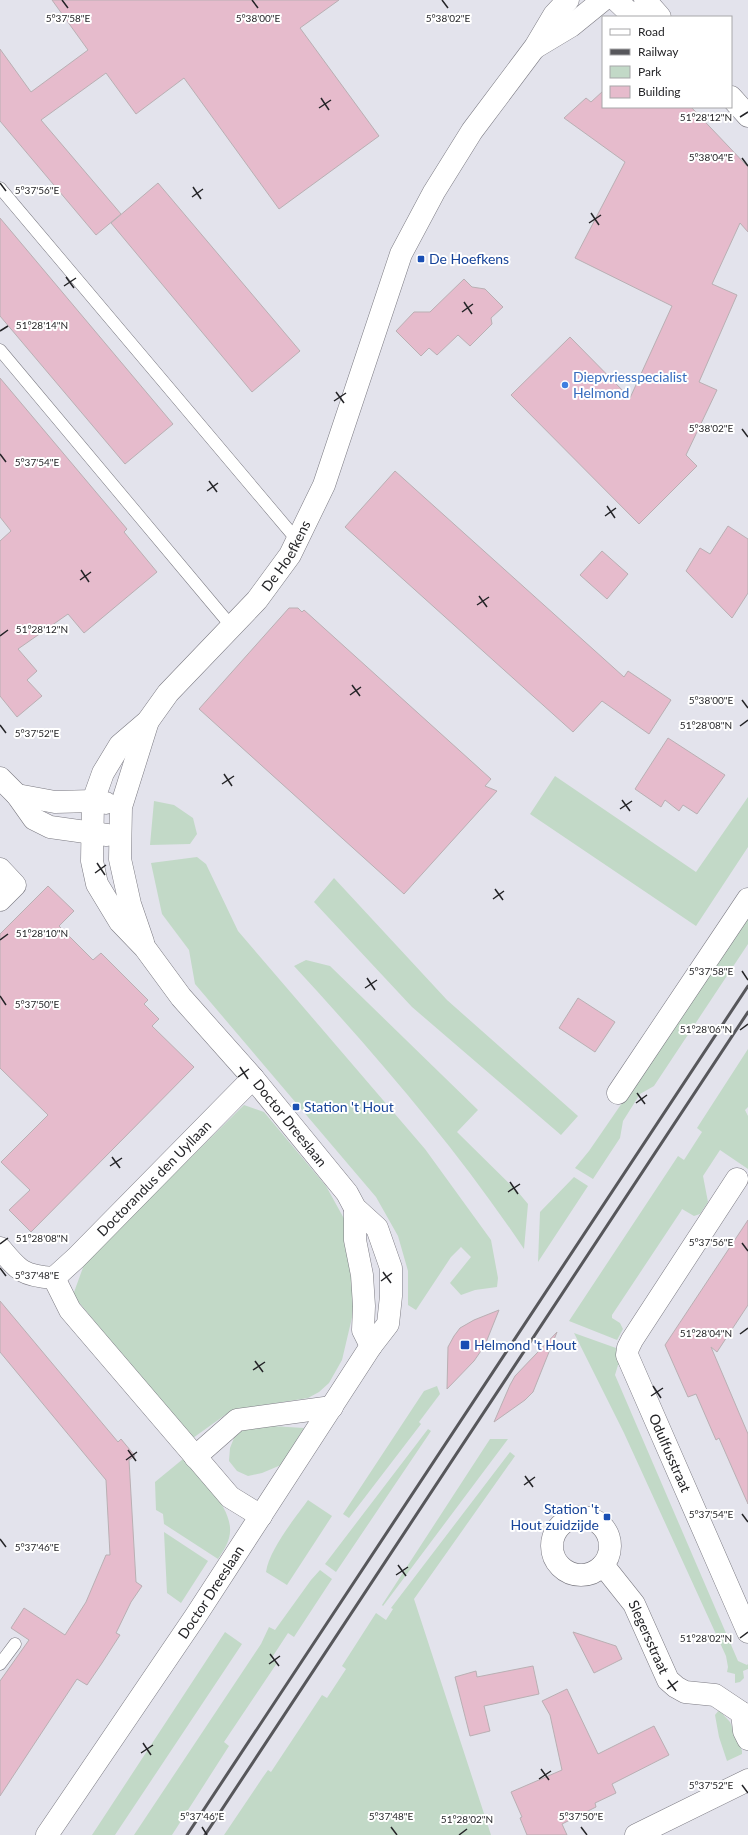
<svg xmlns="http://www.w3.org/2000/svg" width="748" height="1835" font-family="Lato,sans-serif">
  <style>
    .green { fill: #c2d9c7 }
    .building { fill: #e6bbcc; stroke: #b9afb3 }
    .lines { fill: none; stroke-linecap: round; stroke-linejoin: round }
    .service-casing { stroke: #7b7a82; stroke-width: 13 }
    .minor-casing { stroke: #7b7a82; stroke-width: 23 }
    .tertiary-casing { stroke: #7b7a82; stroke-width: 23 }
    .service { stroke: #fff; stroke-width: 12 }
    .minor { stroke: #fff; stroke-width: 22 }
    .tertiary { stroke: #fff; stroke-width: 22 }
    .rail { stroke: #57575b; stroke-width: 3 }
    .ticks { fill: none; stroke: #242427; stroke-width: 1.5 }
    .transit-dot { fill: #1a4fb4; stroke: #fff; stroke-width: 1.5 }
    .shop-dot { fill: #3f7fe0; stroke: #fff; stroke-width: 1.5 }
    .labels { text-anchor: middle; stroke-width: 4; stroke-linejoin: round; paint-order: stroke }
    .transit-label { font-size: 14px; fill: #164399; stroke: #fff; text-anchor: start }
    .shop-label { font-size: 14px; fill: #366cbe; stroke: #fff; text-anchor: start }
    .street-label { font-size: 14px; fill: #242427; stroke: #fff }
    .ticks-label { font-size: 10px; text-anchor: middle; fill: #242427; stroke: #fff; stroke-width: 4; stroke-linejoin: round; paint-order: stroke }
  </style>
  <rect width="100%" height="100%" fill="#e3e3ec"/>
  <path class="green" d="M555 776 696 872 748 797V847L696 926 530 814Z
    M154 801 174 805 193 818 197 834 190 844 150 845Z
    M197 857 206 864 238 931 425 1149 491 1240 498 1278 497 1287 475 1290 461 1295 450 1283 471 1257 461 1247 451 1257 416 1310 408 1305V1271L398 1236 376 1197 195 984 189 950 162 914 151 863Z
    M334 878 447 1000 578 1116 561 1135 412 1007 314 902Z
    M748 913V944L654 1086 640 1094 623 1121 620 1138 593 1179 575 1168 589 1151 633 1087Z
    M306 960 330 966 478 1110 457 1132 518 1192 528 1204 524 1249C457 1149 376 1055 294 966Z
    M748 1049V1107L745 1110 748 1116V1169L720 1150 703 1176 708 1202 700 1214 694 1216 682 1209 681 1211 612 1315V1318L620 1323 623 1329 617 1340 569 1321 678 1156 684 1160 702 1132 697 1128Z
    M244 1105 264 1112 326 1186 347 1224 354 1309 342 1360 329 1383 319 1392 308 1398 258 1406 225 1415 193 1438 163 1405 73 1295 85 1262Z
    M574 1177 588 1186 538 1262 540 1212Z
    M574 1333 616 1348 620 1365H618L615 1375 738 1661 747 1665 748 1664V1669L743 1671 744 1678 740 1682 735 1683V1674L727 1672 728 1667 726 1656 624 1433Z
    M437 1386 440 1394 419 1422 421 1424 349 1518 343 1514 424 1391Z
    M256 1425 304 1428 281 1465 262 1473 248 1476 237 1471 229 1461 230 1448 234 1438 244 1428Z
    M428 1429 431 1431 336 1572 325 1564Z
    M490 1439H508L383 1606 382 1605Z
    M510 1452 515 1456 414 1599 491 1835H224L263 1777 268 1770 271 1772 322 1695 327 1698 346 1669 342 1666 376 1613 386 1620 393 1609 391 1608Z
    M183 1459C200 1478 237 1510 229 1538 227 1546 222 1553 218 1559L164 1524 163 1514 156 1510 155 1482Z
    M308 1500 332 1516 287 1585 266 1572C269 1550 295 1518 308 1500Z
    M164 1532 208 1561 181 1603 167 1593Z
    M320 1570 332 1579 294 1637 288 1633 271 1659 277 1663 224 1742 229 1746 172 1835H134L261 1644 269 1627 275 1630 311 1580Z
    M225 1632 242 1644 115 1835H92Z
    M719 1710 730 1722 742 1751V1754L727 1761 719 1737 715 1715Z"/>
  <path class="building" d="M52 0H339L300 28 379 136 279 209 184 78 136 114 106 73 41 120 121 214 96 235 0 121V49L31 92 88 50Z
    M603 91V107H691L748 167V232L740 223 712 284 737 295 699 382 717 390 686 455 697 466 639 524 511 395 570 337 630 398 672 306 575 258 625 162 564 118 586 98 591 102Z
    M158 183 300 351 252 392 111 223Z
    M0 218 173 424 125 464 0 316Z
    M464 279 472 287 485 289 503 307 491 318 492 324 470 346 458 335 437 355 429 348 421 356 396 331 414 312H430Z
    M0 378 127 529 124 532 157 572 84 633 68 614 18 649 37 671 27 680 42 696 17 717 0 696V541L11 531 0 517Z
    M395 471 624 677 628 671 671 700 649 734 602 701 573 732 345 527Z
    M728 526 748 539V593L732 618 686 571 700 548 710 554Z
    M602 551 628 574 607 599 580 575Z
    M289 608H298L302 612 304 610 491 779 485 786 497 791 404 894 199 709Z
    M668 738 725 775 697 814 683 805 679 811 665 800 661 807 635 789Z
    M48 886 74 911 59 926 93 960 101 953 148 1000 144 1004 159 1019 152 1026 194 1067 31 1232 9 1210 30 1190 1 1162 48 1115 0 1068V934Z
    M578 998 615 1022 595 1052 559 1028Z
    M748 1220V1305L717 1352 711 1347 748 1434V1504L719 1438 716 1440 696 1394 688 1397 665 1345Z
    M0 1301 118 1442 121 1439 135 1456 129 1460 136 1582 142 1586 131 1602 116 1633 120 1635 102 1663 87 1685 77 1679 0 1796V1681L29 1640 11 1628 24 1608 65 1635 86 1602 106 1555H110L106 1480 0 1352Z
    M499 1310 485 1345 474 1361 447 1389 448 1347 454 1336 460 1328 474 1320Z
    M557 1332 533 1392 525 1400 494 1422 510 1385 515 1376Z
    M573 1632 616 1646 622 1659 594 1673Z
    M533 1666 539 1694 484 1706 490 1731 470 1736 455 1677 476 1671 477 1677Z
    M567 1689 598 1754 654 1726 669 1755 612 1784 616 1793 595 1803 596 1807 562 1824 567 1835H527L520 1818 522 1817 511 1792 562 1770 550 1715 542 1701Z"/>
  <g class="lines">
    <g class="service-casing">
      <path id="service" d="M0 188 297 540
        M0 350 232 627
        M0 1664 15 1644"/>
    </g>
    <g class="minor-casing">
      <g id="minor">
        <path d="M536 47 571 26 603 0"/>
        <path d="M0 778 17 795 34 819 50 827 107 835"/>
        <path d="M17 795 55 802 93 801 106 803"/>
        <path d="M0 869 15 885 0 900"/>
        <path d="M143 942 130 904 120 859 121 807 148 721"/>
        <path d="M618 1093 748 899"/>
        <path id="s1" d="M737 1179 632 1340 628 1348 627 1355 748 1632"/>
        <path d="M355 1208V1240L362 1275 364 1306 363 1330 371 1346"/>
        <path id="s2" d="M0 1248C19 1271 23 1276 54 1278L76 1258 253 1078"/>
        <path d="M54 1278 70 1310 230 1497 261 1516"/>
        <path d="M195 1457 237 1420 332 1407"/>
        <circle cx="581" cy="1546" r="29"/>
        <path id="s3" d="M603 1565 634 1604 668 1680 676 1687 685 1692 715 1695 742 1713"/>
        <path d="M742 1713 744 1731 748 1739"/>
        <path id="s4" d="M47 1835 195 1617 371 1346 388 1324 391 1296V1268L377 1228 355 1208 347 1193 253 1078 181 997 145 948 120 922 97 884 92 861 93 801 103 773 120 745 148 721 168 693 257 600 290 555 324 485 401 254 434 192 472 131 535 47 554 15 568 0"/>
        <path d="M636 1835 748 1780"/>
      </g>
    </g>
    <g class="tertiary-casing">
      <path id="tertiary" d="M616 0 634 17
        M645 0 660 17
        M731 97 748 116"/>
    </g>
    <use href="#service" class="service"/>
    <use href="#minor" class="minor"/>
    <use href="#tertiary" class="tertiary"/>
    <path class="rail" d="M187 1835 748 986
      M205 1835 748 1012"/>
  </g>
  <path class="ticks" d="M62 0 68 8M252 0 258 8M442 0 448 8M321 98 329 110M319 108 331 100M740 117 748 112M742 158 748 166M0 183 6 191M193 187 201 199M192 197 203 189M591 213 599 225M589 223 601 215M66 277 74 288M64 286 76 278M464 302 472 314M462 312 473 304M0 331 8 326M336 392 344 403M334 401 346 393M742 429 748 437M0 454 6 462M209 481 217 492M207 491 218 483M607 506 615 518M605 516 616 508M81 570 89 582M80 580 91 572M479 596 487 607M477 605 489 597M0 636 8 630M352 685 360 696M350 695 361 687M742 700 748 708M0 725 6 733M740 726 748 720M224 774 232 786M222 784 234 776M622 800 630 811M620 809 632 801M97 863 105 875M95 873 106 865M495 889 503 900M493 899 504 891M0 940 8 934M742 971 748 980M367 978 375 990M365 988 377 980M0 996 6 1005M740 1030 748 1024M240 1067 248 1079M238 1077 249 1069M637 1093 645 1104M636 1103 647 1095M112 1157 120 1168M110 1166 122 1158M510 1182 518 1194M508 1192 520 1184M742 1243 748 1251M0 1244 8 1238M0 1268 6 1276M383 1272 391 1283M381 1281 392 1273M740 1334 748 1328M255 1361 263 1372M253 1370 265 1362M653 1386 661 1398M651 1396 663 1388M128 1450 136 1461M126 1460 137 1452M525 1476 533 1487M524 1485 535 1477M742 1514 748 1522M0 1539 6 1547M398 1565 406 1576M396 1575 408 1567M740 1638 748 1632M270 1654 279 1666M269 1664 280 1656M668 1680 676 1691M667 1689 678 1681M143 1743 151 1755M141 1753 153 1745M541 1769 549 1780M539 1779 551 1771M742 1785 748 1793M202 1827 207 1835M391 1827 397 1835M581 1827 587 1835M459 1835 467 1829"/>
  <g class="transit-dot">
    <rect x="417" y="255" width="8" height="8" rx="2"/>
    <rect x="292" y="1103" width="8" height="8" rx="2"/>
    <rect x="460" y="1340" width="10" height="10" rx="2"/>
    <rect x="603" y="1513" width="8" height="8" rx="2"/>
  </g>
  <circle class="shop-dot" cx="565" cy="385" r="4"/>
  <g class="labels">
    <g class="transit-label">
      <text x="429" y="264">De Hoefkens</text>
      <text x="304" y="1112">Station 't Hout</text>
      <text x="474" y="1350">Helmond 't Hout</text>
      <text x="599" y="1514" text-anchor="end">Station 't<tspan x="599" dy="16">Hout zuidzijde</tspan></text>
    </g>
    <g class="shop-label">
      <text x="573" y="382">Diepvriesspecialist<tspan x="573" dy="16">Helmond</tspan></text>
    </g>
    <g class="street-label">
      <text dy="5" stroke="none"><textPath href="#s4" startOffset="1557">De Hoefkens</textPath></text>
      <text transform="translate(290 1123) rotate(51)" y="5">Doctor Dreeslaan</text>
      <text dy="5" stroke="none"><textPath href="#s2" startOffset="206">Doctorandus den Uyllaan</textPath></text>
      <text dy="5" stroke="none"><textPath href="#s1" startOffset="315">Odulfusstraat</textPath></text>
      <text dy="5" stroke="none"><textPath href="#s4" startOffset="293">Doctor Dreeslaan</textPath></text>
      <text dy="5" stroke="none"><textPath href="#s3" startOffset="86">Slegersstraat</textPath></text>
    </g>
  </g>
  <g class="ticks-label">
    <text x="68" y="22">5°37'58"E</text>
    <text x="258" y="22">5°38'00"E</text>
    <text x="448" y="22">5°38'02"E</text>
    <text x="706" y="121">51°28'12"N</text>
    <text x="711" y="161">5°38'04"E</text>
    <text x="37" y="194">5°37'56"E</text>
    <text x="42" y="329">51°28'14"N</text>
    <text x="711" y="432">5°38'02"E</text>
    <text x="37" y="466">5°37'54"E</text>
    <text x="42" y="633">51°28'12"N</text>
    <text x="711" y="704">5°38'00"E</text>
    <text x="706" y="729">51°28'08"N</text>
    <text x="37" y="737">5°37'52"E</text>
    <text x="42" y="937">51°28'10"N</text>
    <text x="711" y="975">5°37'58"E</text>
    <text x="37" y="1008">5°37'50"E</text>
    <text x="706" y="1033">51°28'06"N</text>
    <text x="42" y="1242">51°28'08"N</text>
    <text x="711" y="1246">5°37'56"E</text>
    <text x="37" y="1279">5°37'48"E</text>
    <text x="706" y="1337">51°28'04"N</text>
    <text x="711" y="1518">5°37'54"E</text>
    <text x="37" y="1551">5°37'46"E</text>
    <text x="706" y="1642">51°28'02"N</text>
    <text x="711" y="1789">5°37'52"E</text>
    <text x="202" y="1820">5°37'46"E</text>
    <text x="391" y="1820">5°37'48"E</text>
    <text x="581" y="1820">5°37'50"E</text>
    <text x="467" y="1823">51°28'02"N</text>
  </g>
  <rect x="602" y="16" width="130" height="92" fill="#ffffff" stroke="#a7a7a9"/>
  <rect x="610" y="29" width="20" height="6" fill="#ffffff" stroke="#a7a7a9"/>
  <text x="638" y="36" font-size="12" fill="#242427">Road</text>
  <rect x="610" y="49" width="20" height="6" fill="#57575b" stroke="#a7a7a9"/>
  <text x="638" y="56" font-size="12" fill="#242427">Railway</text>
  <rect x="610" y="66" width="20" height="12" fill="#c2d9c7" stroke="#a7a7a9"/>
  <text x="638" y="76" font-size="12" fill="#242427">Park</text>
  <rect x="610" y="86" width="20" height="12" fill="#e6bbcc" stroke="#a7a7a9"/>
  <text x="638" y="96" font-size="12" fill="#242427">Building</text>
</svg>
